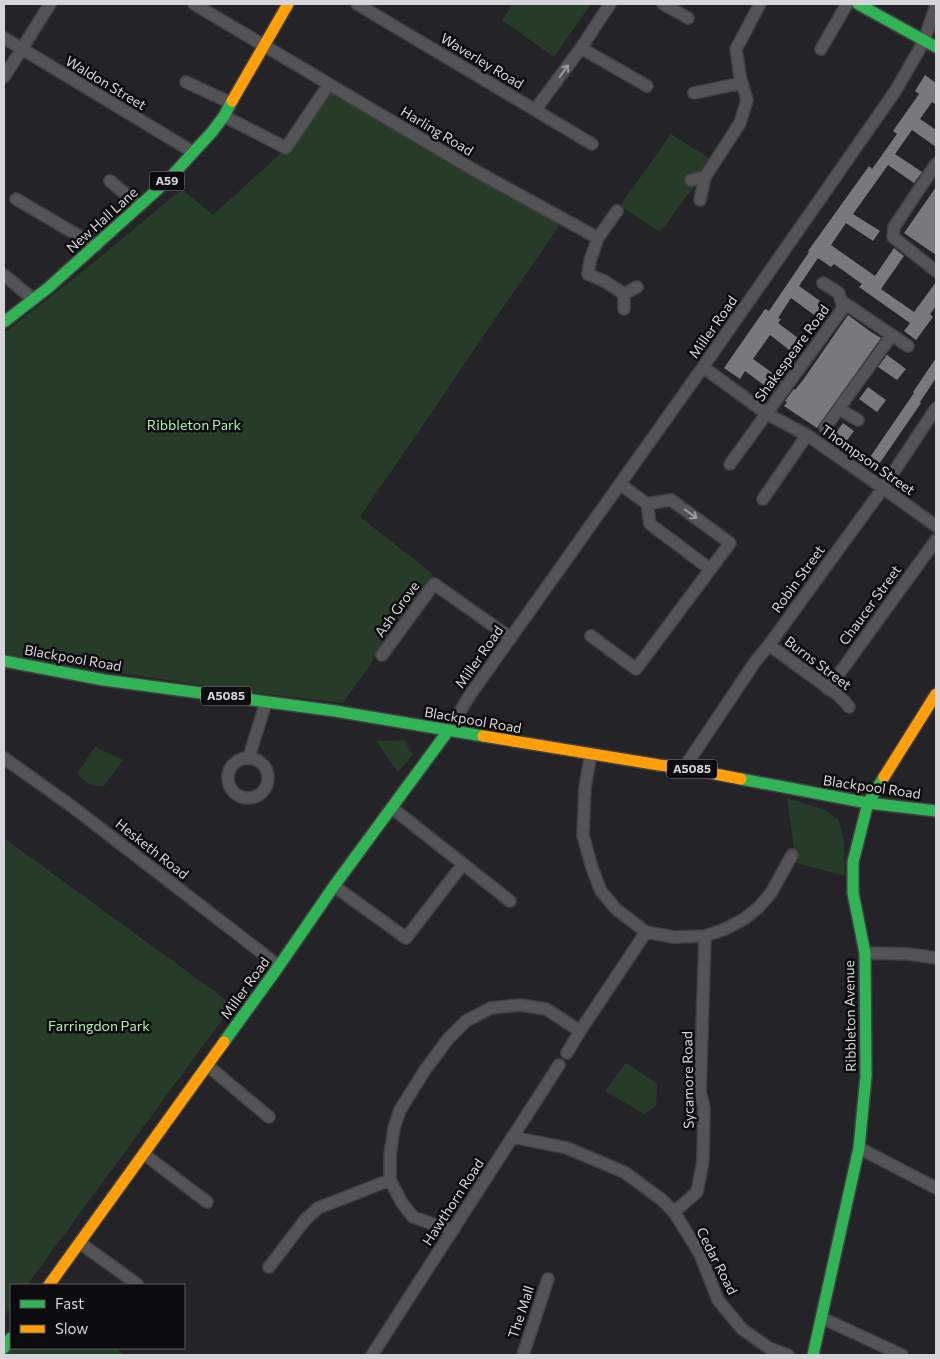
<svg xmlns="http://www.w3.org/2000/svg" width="940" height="1359" font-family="Commissioner,sans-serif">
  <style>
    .green { fill: #273c28 }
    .building { fill: #79797c }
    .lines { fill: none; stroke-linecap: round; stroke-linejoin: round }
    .street-casing { stroke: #414143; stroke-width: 14 }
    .fast-casing { stroke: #414143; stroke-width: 14 }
    .slow-casing { stroke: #414143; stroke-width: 14 }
    .street { stroke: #545356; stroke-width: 11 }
    .fast { stroke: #30b455; stroke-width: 11 }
    .slow { stroke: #ff9f0a; stroke-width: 11 }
    .oneway { stroke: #9c9a9e }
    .labels { text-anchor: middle; stroke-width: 5; stroke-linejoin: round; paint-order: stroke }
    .shield { fill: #0c0c0e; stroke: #99999c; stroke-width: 1 }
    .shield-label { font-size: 12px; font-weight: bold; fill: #d6d5d9 }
    .street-label { font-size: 14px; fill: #d6d5d9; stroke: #0c0c0e }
    .park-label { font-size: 14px; fill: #afedb2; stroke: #0c0c0e }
  </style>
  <rect width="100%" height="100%" fill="#242327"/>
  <path class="green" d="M513 4H591L554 57 502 20Z
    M330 90 560 224 360 517 433 574 390 631 367 669 343 703 232 690 4 655V333L92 264 182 189 213 215 292 143Z
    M671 134 713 161 660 232 620 206Z
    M404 740 413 754 398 772 376 741Z
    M95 747 123 760 104 786C90 787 87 783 77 774Z
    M787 798 825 810 839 820 844 842 845 876 796 863Z
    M4 838 233 1005 27 1285H11V1306L4 1316Z
    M626 1063 657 1084 656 1106 644 1114 605 1091Z
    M12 1348H115L124 1355H6Z"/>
  <path class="building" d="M925 75 936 83V105L932 102 920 119 936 130V147L912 130 895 154 922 172 914 183 888 165 853 214 880 231 873 241 846 223 831 245 875 276 894 248 904 256 881 289 914 312 936 282V306L930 314 933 317 916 340 904 331 910 323 859 287 862 284 834 264 831 267 818 258 799 286 830 308 821 320 791 298 778 318 781 319 778 323 806 344 797 356 770 335 753 359 782 380 773 392 745 371 740 379 724 368 765 309 769 311 809 252 808 251 869 166 872 169 897 134 893 131 919 94 915 91Z
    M936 187V255L904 233Z
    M848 315 871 332 881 338 817 428 784 406 787 402 785 401 794 389 795 390 803 380Z
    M887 355 906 369 897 380 878 367Z
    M936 358V378L920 402 921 403 875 470 866 463 914 393 913 392Z
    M868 387 886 400 877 412 859 399Z
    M843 423 854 431 842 447 831 439Z"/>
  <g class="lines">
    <g class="street-casing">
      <path id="street" d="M194 4 474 170 598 238 617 211
        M357 4 592 144
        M663 4 688 18
        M4 38 193 152
        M581 48 647 86
        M821 49 847 4
        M4 77 50 4
        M186 82 231 103
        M694 93 742 83
        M535 110 581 48 610 4
        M224 116 286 148 329 84
        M936 164 894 227 893 237 936 271
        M691 180 705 177 740 123 747 100 740 76 736 49 760 4
        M110 181 140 206
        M16 199 96 246
        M700 200 705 177
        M598 238 590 261 588 274 606 282 624 294
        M4 275 33 299
        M823 283 839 293 843 308
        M624 309V294L637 287
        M703 367 767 414 807 435 883 488 936 526
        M839 409 858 420
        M825 428 892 335
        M730 464 846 304 908 346
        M620 484 647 504 650 524 710 569
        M763 499 807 435
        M591 636 636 669 730 543 671 500 647 504
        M769 645 838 695 845 702 849 707
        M382 655 434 584 511 638
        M828 689 936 540
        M448 731 470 695 703 367 896 90 924 41 936 5
        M591 754 585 787 583 835 592 868 601 891 616 909 646 932 674 937 705 936 725 929 744 919 758 908 771 893 792 855
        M249 757 266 702
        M228 778a20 20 0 1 1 40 0a20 20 0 1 1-40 0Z
        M4 758 70 805 279 966
        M684 768 755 662 769 645 883 488 936 408
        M392 808 510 901
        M334 886 406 938 463 864
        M865 953 909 954 936 958
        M567 1053 580 1031 646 932
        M208 1066 269 1117
        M512 1137 567 1148 624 1172 661 1199 674 1212 700 1254 718 1300 742 1329 769 1348 788 1355
        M859 1148 936 1188
        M144 1154 207 1202
        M674 1212 697 1192 703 1161 704 1107 700 1092 705 936
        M454 1229 436 1225 413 1217 402 1203 390 1180V1155L394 1128 400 1110 425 1070 448 1039 466 1021 491 1008 520 1005 546 1009 580 1031
        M80 1243 137 1284
        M269 1267 305 1220 318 1208 390 1180
        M822 1318 902 1355
        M372 1355 559 1065
        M523 1355 548 1279"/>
    </g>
    <g class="fast-casing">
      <path id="fast" d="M858 4 936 47
        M4 322 48 288 167 181 212 132 224 116 232 101
        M4 661 104 680 335 711 483 736
        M741 779 868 803 936 811
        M224 1042 279 966 334 886 448 731
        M4 1348 11 1338
        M813 1355 859 1148 866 1076 865 953 853 893V862L868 803 884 777"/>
    </g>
    <g class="slow-casing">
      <path id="slow" d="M232 101 288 4
        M483 736 659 765 684 768 741 779
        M884 777 936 694
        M49 1285 224 1042"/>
    </g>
    <use href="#street" class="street"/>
    <use href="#fast" class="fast"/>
    <use href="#slow" class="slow"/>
  </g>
  <defs><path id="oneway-shaft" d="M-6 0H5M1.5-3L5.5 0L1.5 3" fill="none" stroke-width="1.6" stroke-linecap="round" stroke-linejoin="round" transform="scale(1.25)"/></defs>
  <g class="oneway">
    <use href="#oneway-shaft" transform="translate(564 71) rotate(-54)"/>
    <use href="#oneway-shaft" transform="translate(691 514) rotate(36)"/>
  </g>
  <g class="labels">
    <g class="shield">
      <rect x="149.5" y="171.5" width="35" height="19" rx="4"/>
      <rect x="201" y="686.5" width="50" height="19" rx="4"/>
      <rect x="667" y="759.5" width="50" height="19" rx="4"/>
    </g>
    <g class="shield-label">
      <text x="167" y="185">A59</text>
      <text x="226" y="700">A5085</text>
      <text x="692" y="773">A5085</text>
    </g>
    <g class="street-label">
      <text transform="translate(482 61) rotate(31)" y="5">Waverley Road</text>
      <text transform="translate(106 83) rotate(31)" y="5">Waldon Street</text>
      <text transform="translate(437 131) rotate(31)" y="5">Harling Road</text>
      <text transform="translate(102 220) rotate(-42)" y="5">New Hall Lane</text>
      <text transform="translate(713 327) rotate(-55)" y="5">Miller Road</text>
      <text transform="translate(792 353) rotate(-54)" y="5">Shakespeare Road</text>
      <text transform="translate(868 460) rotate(35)" y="5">Thompson Street</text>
      <text transform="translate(798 579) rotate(-54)" y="5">Robin Street</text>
      <text transform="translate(870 605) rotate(-54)" y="5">Chaucer Street</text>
      <text transform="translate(397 609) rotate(-54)" y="5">Ash Grove</text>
      <text transform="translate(479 657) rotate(-55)" y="5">Miller Road</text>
      <text transform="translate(73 658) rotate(10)" y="5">Blackpool Road</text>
      <text transform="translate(818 663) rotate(37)" y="5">Burns Street</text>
      <text transform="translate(473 720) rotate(10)" y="5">Blackpool Road</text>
      <text transform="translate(872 787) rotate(8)" y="5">Blackpool Road</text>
      <text transform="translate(152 849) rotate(38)" y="5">Hesketh Road</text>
      <text transform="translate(245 988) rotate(-54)" y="5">Miller Road</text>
      <text transform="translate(850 1016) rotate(-91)" y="5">Ribbleton Avenue</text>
      <text transform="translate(688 1080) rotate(-91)" y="5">Sycamore Road</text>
      <text transform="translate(453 1202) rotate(-57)" y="5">Hawthorn Road</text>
      <text transform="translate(717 1261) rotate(63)" y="5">Cedar Road</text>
      <text transform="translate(521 1312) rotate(-72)" y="5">The Mall</text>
    </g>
    <g class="park-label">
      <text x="194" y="430">Ribbleton Park</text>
      <text x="99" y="1031">Farringdon Park</text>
    </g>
  </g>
  <rect width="940" height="1359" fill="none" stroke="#d6d5d9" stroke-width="10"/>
  <rect x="10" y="1284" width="175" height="65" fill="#0c0c0e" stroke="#5d5c5f"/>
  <rect x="20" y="1300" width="25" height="8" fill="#30b455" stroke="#5d5c5f"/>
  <text x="55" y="1309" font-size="15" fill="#d6d5d9">Fast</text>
  <rect x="20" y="1325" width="25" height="8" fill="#ff9f0a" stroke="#5d5c5f"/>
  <text x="55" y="1334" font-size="15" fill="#d6d5d9">Slow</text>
</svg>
